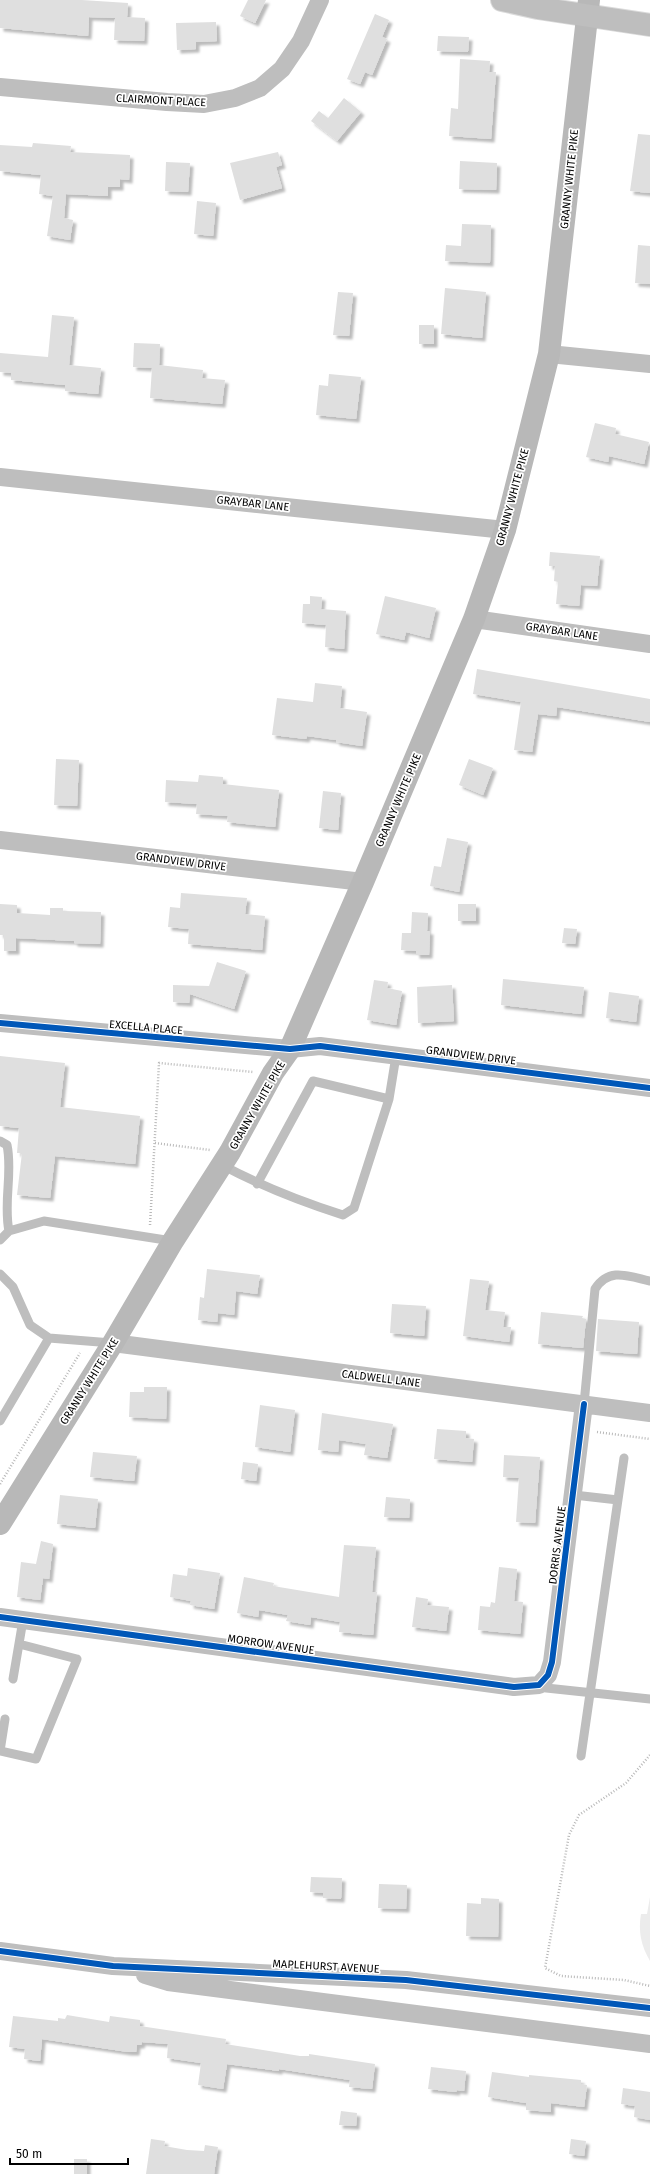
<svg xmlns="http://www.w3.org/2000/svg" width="650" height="2174" font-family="'Fira Sans',sans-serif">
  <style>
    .green { fill: #ececec }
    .building { fill: #dfdfdf; filter: url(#shadow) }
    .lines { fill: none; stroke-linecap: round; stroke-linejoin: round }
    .primary-casing { stroke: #dbdbdb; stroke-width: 24 }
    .path { stroke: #b9b9b9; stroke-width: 2.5; stroke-dasharray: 1 2; stroke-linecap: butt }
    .lane { stroke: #bebebe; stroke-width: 9 }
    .street { stroke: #bebebe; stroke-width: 18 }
    .secondary { stroke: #b8b8b8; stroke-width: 22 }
    .primary { stroke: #bebebe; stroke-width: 22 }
    .cycleway-casing { stroke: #fff; stroke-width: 8 }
    .cycleway { stroke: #0057b8; stroke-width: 6 }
    .labels { text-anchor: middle; stroke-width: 3.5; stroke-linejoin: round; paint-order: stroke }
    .street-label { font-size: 11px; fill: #000; stroke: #fff }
  </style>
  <defs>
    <filter id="shadow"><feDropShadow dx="3.5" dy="3.5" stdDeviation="1" flood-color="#0004"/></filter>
  </defs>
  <rect width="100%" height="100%" fill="#fff"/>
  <path class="green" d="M650 1897V1961C641 1946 638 1931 641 1914H647Z"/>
  <path class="building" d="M0 0H82L128 3 127 17 145 18 144 41 114 40 115 18 89 17 88 36 0 28Z
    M248 0H266L255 23 240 16Z
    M375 14 389 20 382 37 387 39 372 75 365 72 360 84 347 79Z
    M216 22 217 41 196 42V49L177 50 176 23Z
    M438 36 469 37 468 52 437 51Z
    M460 59 490 61 489 72H496L491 139 449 136 451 108 458 109Z
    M344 98 361 112 337 141 311 121 319 111 328 118Z
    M638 134 650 135V193L630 191Z
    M33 143 71 146 70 152 130 155 129 180 120 179V187H108V196L66 194 64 218 73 220 70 240 47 236 53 196 39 194 41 175 0 171V145L32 147Z
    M278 152 282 165 276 167 282 188 240 200 230 163Z
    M460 161 497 163 496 190 459 189Z
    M166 162 190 163 188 192 165 191Z
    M197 201 216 203 213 236 194 234Z
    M462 224 491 225 490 263 445 261 446 245 461 246Z
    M638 245 650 246V284L635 283Z
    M445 288 486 292 482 338 441 334Z
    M338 292 353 293 349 336 333 335Z
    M52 315 74 317 69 365 101 368 98 394 65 391V385L11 380V373L0 372V353L48 357Z
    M419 325H434V344H419Z
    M134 343 160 344 159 365 203 370 202 378 225 380 222 404 150 398 152 368 133 367Z
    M329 374 361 377 356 419 316 415 319 385 328 386Z
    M595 423 616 428 615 434 649 442 644 464 609 456 608 462 586 457Z
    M550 552 600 556 597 586 581 585 579 606 556 604 558 582 554 581 555 566H549Z
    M310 596 322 597 321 609 346 611 344 649 325 647 326 625 302 623 303 604H310Z
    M385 596 436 608 429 638 406 632 404 640 376 634Z
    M477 669 650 699V722L557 707 556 716 538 714 532 752 514 750 521 702 473 694Z
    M315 683 342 686 340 708 367 712 362 746 336 742V740L307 736 306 739 272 735 277 698 313 702Z
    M56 759 79 760 77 806 54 805Z
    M469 759 493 768 483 795 459 785Z
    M199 775 223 777V784L279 790 275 827 227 822 228 816 196 814 197 804 165 802 166 780 198 782Z
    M323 791 341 793 338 830 319 828Z
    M447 838 468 842 459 892 430 886 434 866 441 867Z
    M181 893 247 898 245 914 265 916 262 950 188 944 189 929 168 927 170 907 180 908Z
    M0 904 17 905V913L50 915V908H63V911L101 912 100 944 74 943V941L16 938V951H4V935H0Z
    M458 904H476V921H458Z
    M412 912 428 913 427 931H430L429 955H416V951L401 950 402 933H411Z
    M564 928 577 929 575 944 562 943Z
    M217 962 246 971 234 1009 190 994 189 1003 173 1002V985L209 986Z
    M503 979 584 987 581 1014 501 1005Z
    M374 980 388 982 387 988 402 991 396 1025 367 1020Z
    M452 985 454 1021 418 1023 417 987Z
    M609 992 639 996 636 1022 606 1018Z
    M0 1056 65 1063 60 1107 140 1116 135 1164 55 1156 50 1198 17 1195 22 1153H17L19 1128 0 1126Z
    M207 1269 260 1275 257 1294 236 1291 234 1315 218 1313 217 1322 198 1320 200 1297 204 1298Z
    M470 1279 489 1281 485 1310 505 1312 503 1327H511L509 1342 463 1336Z
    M392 1304 426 1306 424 1336 390 1333Z
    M541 1312 583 1316 582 1318 586 1319 583 1348 538 1344Z
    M598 1319 639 1322 637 1354 596 1351Z
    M144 1387H167L166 1419 129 1417 130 1392H144Z
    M260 1405 295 1410 290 1452 255 1447Z
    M322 1413 393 1424 387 1458 364 1455 366 1444 339 1440 338 1452 318 1450Z
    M437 1429 466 1431V1438L474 1439 472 1462 434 1459Z
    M93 1452 137 1456 134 1481 90 1477Z
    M504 1455 540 1457 535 1523 516 1522 519 1478 503 1477Z
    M243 1462 258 1464 256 1481 241 1479Z
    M60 1495 98 1499 95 1528 57 1524Z
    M386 1497 410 1499 409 1518 384 1517Z
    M41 1541 53 1544 49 1579 43 1578 40 1600 17 1597 21 1562 36 1564Z
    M344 1545 376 1547 372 1592H377L373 1635 339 1632 340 1622 311 1617 310 1625 286 1621 288 1615 259 1610 258 1617 237 1613 244 1577 274 1583 273 1586 339 1597Z
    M499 1567 517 1569 514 1601 523 1602 520 1634 478 1630 480 1606 490 1607 491 1602 495 1603Z
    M188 1568 220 1573 214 1609 190 1605 191 1601 170 1597 173 1574 187 1576Z
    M416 1597 428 1599 427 1605 449 1607 446 1631 412 1627Z
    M311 1877 342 1878 341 1899 323 1898V1893L310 1892Z
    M379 1884 407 1885 406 1909 378 1908Z
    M481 1898 499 1899 498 1937 466 1936 467 1903 481 1904Z
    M67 2015 109 2022 110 2016 140 2020V2026L226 2039 225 2044 300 2056H309V2054L375 2064 372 2089 349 2087 350 2080 279 2069V2071L227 2064 223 2089 198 2085 201 2063 167 2058 168 2044 142 2042 141 2045H137L136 2052H128L42 2039 40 2061 24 2059 25 2049 9 2047 13 2016 58 2021V2018L65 2019Z
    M431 2067 466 2071 464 2091 457 2090 456 2092 428 2089Z
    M492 2072 529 2077V2075L581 2080V2084L587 2085 584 2107 551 2103V2112L526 2110V2103L488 2097Z
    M623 2088 650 2092V2120L634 2117 635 2106 621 2104Z
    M341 2111 357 2113 356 2126 339 2125Z
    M151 2139 165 2141 164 2146 187 2150 204 2151 205 2145 218 2147 214 2174H146Z
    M571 2139 586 2141 584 2156 569 2154Z
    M74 2159H87V2174H74Z"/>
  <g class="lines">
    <g class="primary-casing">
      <path id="primary" d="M502 0 538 8 650 25"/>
    </g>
    <path class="path" d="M155 1143 210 1150
      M150 1225 159 1063 253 1072
      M597 1432 650 1439
      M0 1484 80 1353
      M650 1755 626 1783 579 1815 569 1835 545 1968 561 1976 624 1980 650 1986"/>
    <path class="lane" d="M0 1141 7 1145C13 1173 3 1202 9 1231
      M222 1165C263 1187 299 1201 343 1215L354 1208 389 1099
      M257 1184 313 1081 389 1099 396 1056
      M0 1240 9 1231 44 1221 172 1241
      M0 1274 13 1287 30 1325 49 1338 112 1343
      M584 1404 595 1289C609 1267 628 1276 650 1281
      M0 1421 49 1338
      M574 1495 618 1500
      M13 1679 23 1620
      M537 1687 650 1699
      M5 1719 0 1751 36 1759 77 1659 19 1644
      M581 1756 624 1458"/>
    <path class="street" d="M0 87 167 102 204 104 235 98 260 88 282 69 301 41 320 0
      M549 354 650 364
      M0 477 505 530
      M474 619 650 644
      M0 840 363 882
      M0 1023 290 1049 320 1046 650 1088
      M113 1343 650 1413
      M0 1617 514 1687 539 1685 548 1675 552 1662 584 1404
      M0 1951 113 1966 406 1980 650 2008
      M145 1975 168 1982 650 2044"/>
    <path class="secondary" d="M0 1524 113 1343 173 1241 230 1152 273 1073 290 1049 363 882 474 619 505 530 549 354 589 0"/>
    <use href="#primary" class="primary"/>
    <g class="cycleway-casing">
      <path id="cycleway" d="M0 1023 290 1049 320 1046 650 1088
        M0 1617 514 1687 539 1685 548 1675 552 1662 584 1404
        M0 1951 113 1966 406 1980 650 2008"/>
    </g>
    <use href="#cycleway" class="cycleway"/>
  </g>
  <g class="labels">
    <g class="street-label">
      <text transform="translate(161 100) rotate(3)" y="4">CLAIRMONT PLACE</text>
      <text transform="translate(569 179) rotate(-84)" y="4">GRANNY WHITE PIKE</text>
      <text transform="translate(512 497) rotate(-75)" y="4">GRANNY WHITE PIKE</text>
      <text transform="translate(253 503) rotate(6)" y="4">GRAYBAR LANE</text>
      <text transform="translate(562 631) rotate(8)" y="4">GRAYBAR LANE</text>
      <text transform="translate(398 800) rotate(-67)" y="4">GRANNY WHITE PIKE</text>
      <text transform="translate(181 861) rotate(7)" y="4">GRANDVIEW DRIVE</text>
      <text transform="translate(146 1027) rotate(5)" y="4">EXCELLA PLACE</text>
      <text transform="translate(471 1055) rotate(7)" y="4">GRANDVIEW DRIVE</text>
      <text transform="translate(257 1105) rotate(-60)" y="4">GRANNY WHITE PIKE</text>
      <text transform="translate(381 1378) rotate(7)" y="4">CALDWELL LANE</text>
      <text transform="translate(89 1381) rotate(-58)" y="4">GRANNY WHITE PIKE</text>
      <text transform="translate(557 1545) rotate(-83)" y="4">DORRIS AVENUE</text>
      <text transform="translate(271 1644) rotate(8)" y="4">MORROW AVENUE</text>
      <text transform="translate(326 1966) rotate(3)" y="4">MAPLEHURST AVENUE</text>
    </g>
  </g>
  <path d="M10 2158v6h118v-6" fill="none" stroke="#000000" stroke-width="2"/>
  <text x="16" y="2158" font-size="12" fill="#000000" stroke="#ffffff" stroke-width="3" paint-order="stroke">50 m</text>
</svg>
